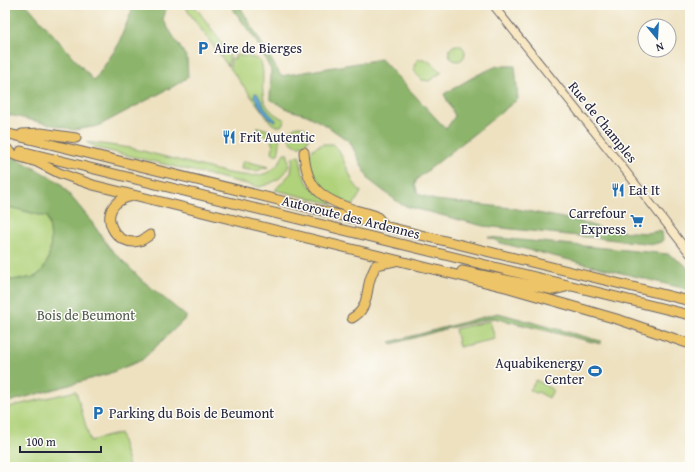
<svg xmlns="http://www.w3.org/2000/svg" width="695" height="472" font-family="'Gentium Book Plus',serif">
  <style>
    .green { fill: #b0d27a; stroke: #697a5a; fill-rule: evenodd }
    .forest { fill: #8cb46a; stroke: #576b52 }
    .water { fill: #5ea9d6; stroke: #406688 }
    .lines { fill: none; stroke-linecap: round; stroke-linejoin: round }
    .secondary-casing { stroke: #69656a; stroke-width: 9 }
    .highway-casing { stroke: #69656a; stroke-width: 11 }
    .secondary { stroke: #f8e7c3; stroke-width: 7 }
    .highway { stroke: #eec469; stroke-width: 9 }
    .labels { text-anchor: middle; stroke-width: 3; stroke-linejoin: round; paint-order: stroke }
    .poi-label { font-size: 14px; fill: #22223b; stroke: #fdfcf7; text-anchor: start }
    .street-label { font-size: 14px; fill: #22223b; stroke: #fdfcf7 }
    .park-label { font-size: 14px; fill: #4d574e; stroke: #fdfcf7 }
  </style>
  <rect width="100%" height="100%" fill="#fdfcf7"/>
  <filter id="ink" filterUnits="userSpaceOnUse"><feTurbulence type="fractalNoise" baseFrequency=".025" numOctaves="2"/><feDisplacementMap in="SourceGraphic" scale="8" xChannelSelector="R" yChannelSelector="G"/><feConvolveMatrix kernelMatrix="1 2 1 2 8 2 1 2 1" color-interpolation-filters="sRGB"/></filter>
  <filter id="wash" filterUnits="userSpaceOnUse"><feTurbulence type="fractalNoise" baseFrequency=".012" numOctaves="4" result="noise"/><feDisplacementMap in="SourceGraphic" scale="16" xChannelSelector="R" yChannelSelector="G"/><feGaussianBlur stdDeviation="0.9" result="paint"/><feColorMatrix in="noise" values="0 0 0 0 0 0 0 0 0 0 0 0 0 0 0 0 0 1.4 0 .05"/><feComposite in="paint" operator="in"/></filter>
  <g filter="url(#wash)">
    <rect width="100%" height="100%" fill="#ede1c0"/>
    <path class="green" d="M190 5H194L230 54 228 66 187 10 188 7Z
      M449 53a8 8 0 1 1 16 0a8 8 0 1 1-16 0Z
      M235 55C242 56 250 56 257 59 268 64 259 90 265 102 269 111 277 116 285 120L281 126H276L271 123 230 68 231 58 235 59ZM257 93 262 105 271 120 254 96Z
      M419 59C430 57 433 68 442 72L429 81 422 80C415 74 410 66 419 59Z
      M289 136a10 10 0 1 1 20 0a10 10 0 1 1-20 0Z
      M258 127C275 132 284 133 278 154L274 155 272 153 273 146 270 137 257 133Z
      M86 142 131 148 228 173C254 177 273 180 284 153H287C295 173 275 183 259 187L97 148Z
      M323 144H333L339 150 353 182 361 192 353 206C335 199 322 195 314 176 311 169 309 163 309 155L314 148Z
      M296 156H299L300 158 303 174 309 185 334 204 275 190 291 173 293 157Z
      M245 161 268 167 256 171 241 169 242 163Z
      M5 206 47 217C53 234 53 265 36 276 31 279 12 279 5 281Z
      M490 321 495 339 459 347 455 329Z
      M536 380 553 390 549 398 538 392 536 393 530 390Z
      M76 391 90 441 120 433 129 467H5V408Z"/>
    <path class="forest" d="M5 5H27L94 81 117 47 134 5H167L163 20 187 58 188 77 174 86 98 126 74 130 5 114Z
      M230 5H239L281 76 381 59 446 129 455 116 444 94 475 76 497 66H515L518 99 417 179 415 184 418 194 435 200 512 208 578 221 606 230 646 233 658 231 662 232 663 240 661 242 654 244 483 226 402 205 369 180 350 142 327 126 307 115 289 110 270 99 271 70 255 39Z
      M5 156 18 159 59 182 88 217 109 247 142 280 187 317 142 360 108 374 5 403V281C12 279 31 279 36 276 53 265 53 234 47 217L5 206Z
      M488 237 668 254C690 268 690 264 690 290L501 243Z
      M498 313 601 341V344L494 318 449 328 392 344 390 342Z"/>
    <path class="water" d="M255 93H257C264 106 265 110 276 120V122C266 118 259 105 254 96Z"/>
  </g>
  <g filter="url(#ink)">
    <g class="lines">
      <g class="secondary-casing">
        <path id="secondary" d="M493 5 624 169 690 254"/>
      </g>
      <g class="highway-casing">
        <path id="highway" d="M5 133 690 301
          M22 134 41 133 76 138
          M5 147 14 155 37 162 59 173 93 185 509 288 620 320 690 344
          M21 151 690 315
          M304 152C306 189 322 199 355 210 361 212 370 213 376 216 379 218 382 223 385 225
          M133 196C129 197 125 198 121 200 97 213 115 248 140 241 143 240 147 237 150 235
          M462 271 554 290 570 286
          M352 318C370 309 365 289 372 274 373 271 375 268 376 265L395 261"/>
      </g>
      <use href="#secondary" class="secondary"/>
      <use href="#highway" class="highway"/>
    </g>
  </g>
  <defs>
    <g id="parking-bare" transform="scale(1.08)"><path d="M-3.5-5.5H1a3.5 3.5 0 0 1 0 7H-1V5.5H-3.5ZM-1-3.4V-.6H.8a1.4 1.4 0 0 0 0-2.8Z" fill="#1f6fb2" stroke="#fdfcf7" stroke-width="2.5" paint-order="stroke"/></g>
    <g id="restaurant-bare" transform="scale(1.08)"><path d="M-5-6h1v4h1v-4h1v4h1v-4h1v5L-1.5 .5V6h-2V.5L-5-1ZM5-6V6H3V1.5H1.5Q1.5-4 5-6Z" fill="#1f6fb2" stroke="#fdfcf7" stroke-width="2.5" paint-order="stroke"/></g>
    <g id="supermarket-bare" transform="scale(1.08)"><path d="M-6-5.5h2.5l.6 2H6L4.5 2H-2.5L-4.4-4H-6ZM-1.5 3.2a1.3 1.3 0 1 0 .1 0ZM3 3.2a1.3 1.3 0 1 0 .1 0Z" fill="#1f6fb2" stroke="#fdfcf7" stroke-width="2.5" paint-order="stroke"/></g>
    <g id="stadium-bare" transform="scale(1.08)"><path d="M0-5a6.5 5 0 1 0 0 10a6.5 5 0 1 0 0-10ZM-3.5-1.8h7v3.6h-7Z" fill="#1f6fb2" stroke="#fdfcf7" stroke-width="2.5" paint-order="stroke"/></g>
  </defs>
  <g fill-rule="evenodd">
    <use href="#parking-bare" x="203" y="48"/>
    <use href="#restaurant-bare" x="229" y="137"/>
    <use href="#restaurant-bare" x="618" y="190"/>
    <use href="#supermarket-bare" x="637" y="221"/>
    <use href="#stadium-bare" x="595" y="371"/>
    <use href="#parking-bare" x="98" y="413"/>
  </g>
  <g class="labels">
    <g class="poi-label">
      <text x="214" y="53">Aire de Bierges</text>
      <text x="240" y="142">Frit Autentic</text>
      <text x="629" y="195">Eat It</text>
      <text x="626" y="218" text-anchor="end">Carrefour<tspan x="626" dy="16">Express</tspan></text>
      <text x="584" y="368" text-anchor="end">Aquabikenergy<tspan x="584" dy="16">Center</tspan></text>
      <text x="109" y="418">Parking du Bois de Beumont</text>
    </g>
    <g class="street-label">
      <text transform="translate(603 122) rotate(51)" y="5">Rue de Champles</text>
      <text transform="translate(351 217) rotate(14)" y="5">Autoroute des Ardennes</text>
    </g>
    <g class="park-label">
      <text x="86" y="320">Bois de Beumont</text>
    </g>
  </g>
  <rect width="695" height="472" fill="none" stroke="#fdfcf7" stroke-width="20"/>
  <g transform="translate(657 38) rotate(162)"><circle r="19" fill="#fdfcf7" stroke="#a5a5ac"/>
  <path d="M0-3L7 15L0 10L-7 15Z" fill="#1f6fb2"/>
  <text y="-6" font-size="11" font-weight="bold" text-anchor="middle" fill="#22223b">N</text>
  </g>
  <path d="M20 446v6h81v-6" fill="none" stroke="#22223b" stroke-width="2"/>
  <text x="26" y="446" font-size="12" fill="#22223b" stroke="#fdfcf7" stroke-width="3" paint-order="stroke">100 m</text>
</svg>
